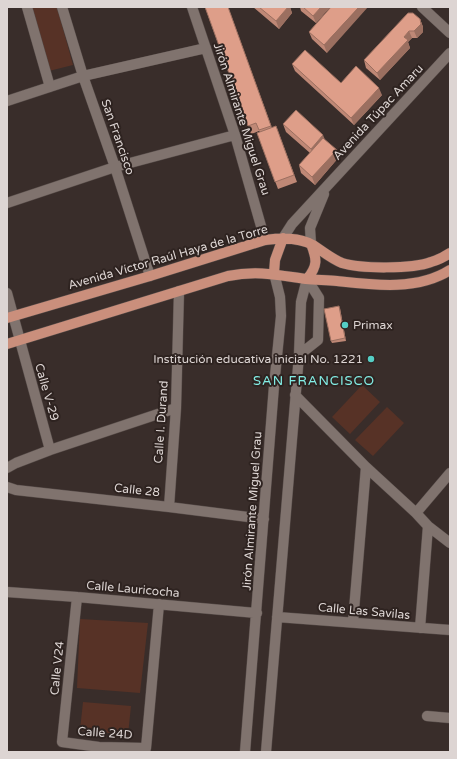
<svg xmlns="http://www.w3.org/2000/svg" width="457" height="759" font-family="'Varela Round',sans-serif">
  <style>
    .green { fill: #573226 }
    .lines { fill: none; stroke-linecap: round; stroke-linejoin: round }
    .minor-casing { stroke: #554b48; stroke-width: 11 }
    .major-casing { stroke: #554b48; stroke-width: 11 }
    .minor { stroke: #80736e; stroke-width: 10 }
    .major { stroke: #ca8f7c; stroke-width: 10 }
    .wall { fill: #bf8876 }
    .shaded-wall { fill: #9b6f60 }
    .building { fill: #de9e89; stroke: #9b6f60 }
    .poi-dot { fill: #55cec5; stroke: #2e2320; stroke-width: 1.5 }
    .labels { text-anchor: middle; stroke-width: 4; stroke-linejoin: round; paint-order: stroke }
    .street-label { font-size: 12px; fill: #ddd5d3; stroke: #2e2320 }
    .poi-label { font-size: 12px; fill: #ddd5d3; stroke: #2e2320; text-anchor: start }
    .neighbourhood-label { font-size: 13px; letter-spacing: 1px; fill: #83eee6; stroke: #2e2320 }
  </style>
  <rect width="100%" height="100%" fill="#392d2a"/>
  <path class="green" d="M30 7H57L73 65 49 71Z
    M362 385 380 402 350 434 332 417Z
    M387 407 404 423 373 456 355 440Z
    M80 619 148 623 140 693 77 688Z
    M83 702 131 706 128 735 80 730Z"/>
  <g class="lines">
    <g class="minor-casing">
      <path id="minor" d="M27 7 50 87
        M62 7 83 76 115 167 150 276
        M192 7 235 135 265 240
        M422 7 450 33
        M7 101 83 76 206 48
        M7 203 115 167 235 135
        M283 238 292 224 450 53
        M311 244 310 228 324 194
        M7 293 50 450
        M299 355 318 340 319 298 307 279
        M295 395 366 467 416 513 428 526 450 543
        M7 468 16 463 50 450 176 408
        M7 487 16 490 169 507 264 519
        M169 507 176 408 179 291
        M416 513 450 473
        M7 592 77 597 257 613
        M77 597 62 742 99 747 146 748 159 604
        M277 617 450 630
        M353 622 366 467
        M420 628 428 526
        M427 716 450 718
        M245 752 274 386 281 316 280 297 274 273
        M266 752 299 355 301 302 307 279"/>
    </g>
    <g class="major-casing">
      <path id="major" d="M274 273 275 260 283 238
        M307 279C318 266 317 259 311 244
        M7 318 150 276 265 240C281 238 299 237 313 245 322 251 332 259 342 263 361 269 412 269 431 262 438 260 444 257 450 253
        M7 344 228 276C257 270 278 275 306 279 316 280 327 280 337 281 373 285 417 291 450 270"/>
    </g>
    <use href="#minor" class="minor"/>
    <use href="#major" class="major"/>
  </g>
  <path class="wall" d="M205 7H228L272 128 276 126 297 182 278 189 257 133 260 132 259 131 251 134Z
    M253 7H290L292 13 279 29Z
    M300 7H330L316 23 301 11Z
    M331 7 327 53 312 39 309 32Z
    M420 19 423 27V32L417 38H412L408 42 410 48 380 80 366 68 364 60Z
    M292 64 341 83 382 95 354 125 295 71Z
    M283 124 325 140 339 157 315 185 301 173 299 165 310 153 286 132Z
    M340 308 346 341 332 343 331 341Z"/>
  <path class="shaded-wall" d="M288 7H290L292 13 279 29 276 21Z
    M321 7H330L316 23 313 16Z
    M359 7H368L327 53 324 45Z
    M420 19 423 27V32L417 38 414 31Z
    M409 31 412 38 408 42 410 48 380 80 377 73 404 37Z
    M379 88 382 95 354 125 351 118Z
    M323 135 326 142 314 156 311 149Z
    M337 150 339 157 315 185 312 177Z"/>
  <path class="building" d="M205 7H228L271 126 259 130 256 123 248 126Z
    M259 7H288L276 21Z
    M303 7H321L313 16Z
    M331 7H359L324 45 309 32Z
    M408 13H413L420 19 421 24 414 31H409L404 37 408 40 377 73 364 60Z
    M305 50 341 83 356 66 379 88 351 118 292 64Z
    M296 110 323 135 311 149 283 124Z
    M276 126 294 175 275 182 257 133Z
    M323 138 337 150 312 177 299 165Z
    M339 306 345 338 331 341 324 309Z"/>
  <g class="poi-dot">
    <circle cx="345" cy="325" r="4"/>
    <circle cx="371" cy="359" r="4"/>
  </g>
  <g class="labels">
    <g class="street-label">
      <text transform="translate(378 112) rotate(-47)" y="4">Avenida Túpac Amaru</text>
      <text transform="translate(242 119) rotate(72)" y="4">Jirón Almirante Miguel Grau</text>
      <text transform="translate(118 137) rotate(71)" y="4">San Francisco</text>
      <text transform="translate(168 257) rotate(-16)" y="4">Avenida Víctor Raúl Haya de la Torre</text>
      <text transform="translate(47 392) rotate(74)" y="4">Calle V-29</text>
      <text transform="translate(161 422) rotate(-86)" y="4">Calle I. Durand</text>
      <text transform="translate(137 490) rotate(6)" y="4">Calle 28</text>
      <text transform="translate(252 511) rotate(-86)" y="4">Jirón Almirante Miguel Grau</text>
      <text transform="translate(133 589) rotate(5)" y="4">Calle Lauricocha</text>
      <text transform="translate(364 611) rotate(5)" y="4">Calle Las Savilas</text>
      <text transform="translate(57 668) rotate(-84)" y="4">Calle V24</text>
      <text transform="translate(105 733) rotate(4)" y="4">Calle 24D</text>
    </g>
    <g class="poi-label">
      <text x="353" y="329">Primax</text>
      <text x="363" y="363" text-anchor="end">Institución educativa inicial No. 1221</text>
    </g>
    <g class="neighbourhood-label">
      <text x="314" y="385">SAN FRANCISCO</text>
    </g>
  </g>
  <rect width="457" height="759" fill="none" stroke="#ddd5d3" stroke-width="16"/>
</svg>
